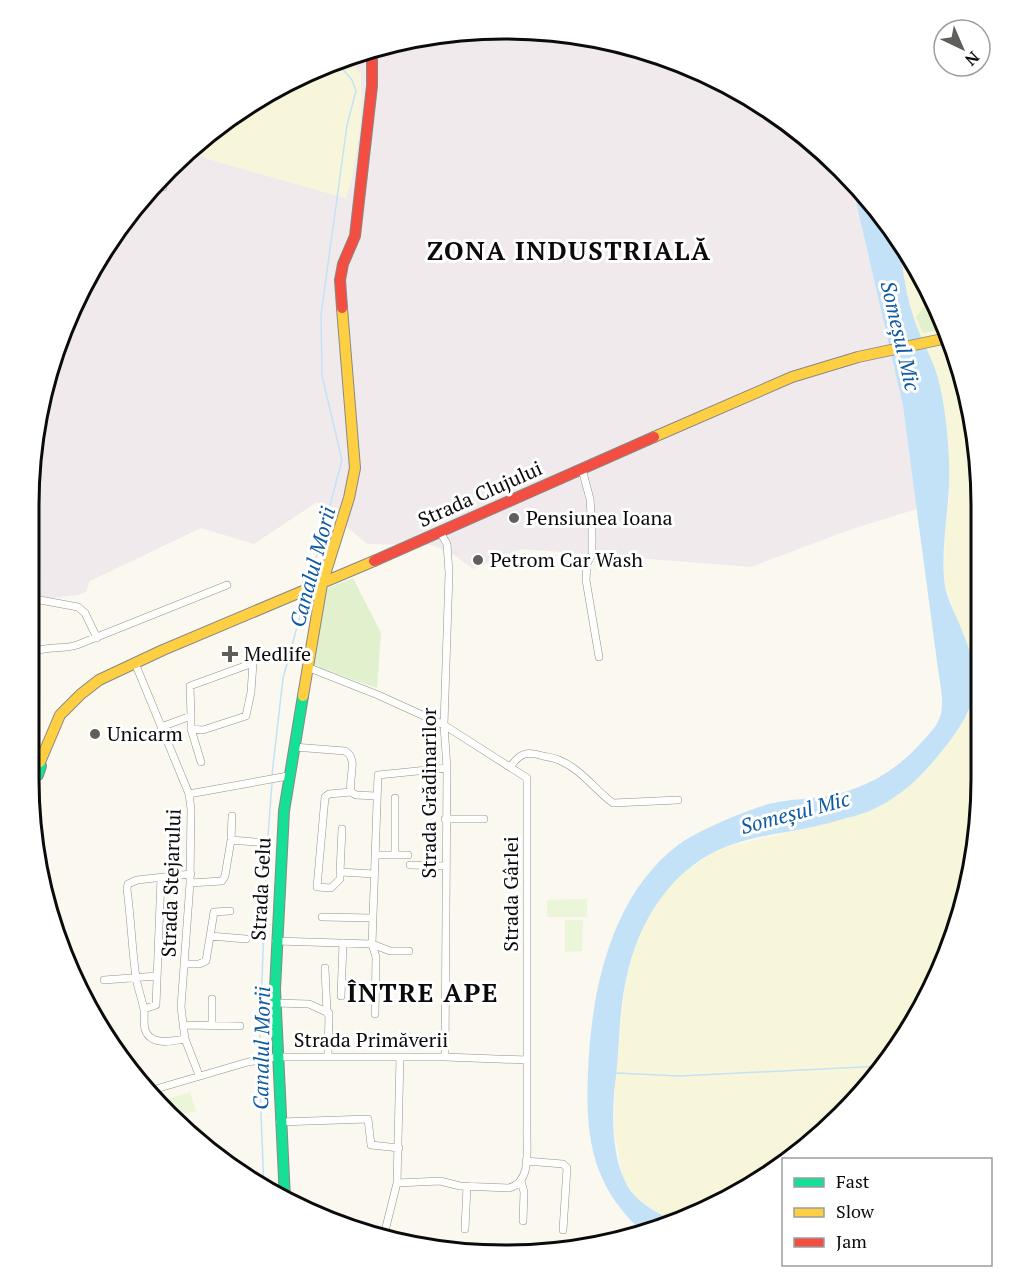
<svg xmlns="http://www.w3.org/2000/svg" width="1010" height="1284" font-family="'PT Serif',serif">
  <style>
    .industrial { fill: #f1eaed }
    .farmland { fill: #f8f6da }
    .green { fill: #e1f1cd }
    .pitch { fill: #ebf5d7 }
    .water { fill: #c3e2f7 }
    .lines { fill: none; stroke-linecap: round; stroke-linejoin: round }
    .stream { stroke: #c3e2f7; stroke-width: 1.5 }
    .street-casing { stroke: #93928e; stroke-width: 8 }
    .fast-casing { stroke: #898884; stroke-width: 12 }
    .slow-casing { stroke: #898884; stroke-width: 12 }
    .jam-casing { stroke: #898884; stroke-width: 12 }
    .street { stroke: #fefefd; stroke-width: 7 }
    .fast { stroke: #16e098; stroke-width: 10 }
    .slow { stroke: #ffcf43; stroke-width: 10 }
    .jam { stroke: #f24e42; stroke-width: 10 }
    .poi-dot { fill: #5f5e5b; stroke: #fff; stroke-width: 2 }
    .labels { text-anchor: middle; stroke-width: 6; stroke-linejoin: round; paint-order: stroke }
    .street-label { font-size: 20px; fill: #0b0b0b; stroke: #fff }
    .poi-label { font-size: 20px; fill: #0b0b0b; stroke: #fff; text-anchor: start }
    .water-label { font-size: 21px; font-style: italic; fill: #0e5aa3; stroke: #fff }
    .district-label { font-size: 26px; font-weight: bold; letter-spacing: 1.5px; fill: #0b0b0b; stroke: #fff }
    .rim { fill: none; stroke: #0b0b0b; stroke-width: 3 }
  </style>
  <rect width="100%" height="100%" fill="#faf8ef"/>
  <path class="industrial" d="M537 30 629 45 716 78 795 127 851 180 903 406 917 509 852 529 751 567 522 549 473 569 450 552 431 545 367 544 317 502 254 544 201 528 90 581 86 592 78 595 29 601 30 474 54 352 93 266 147 191 193 153 212 160 346 198 361 74 344 57 352 54 443 33Z"/>
  <path class="farmland" d="M344 57 361 74V122L352 179 346 198 212 160 193 153 267 92Z
    M896 236 918 267 965 381 980 473 972 872 945 961 901 1044 819 1137 788 1159 784 1160 783 1163 743 1192 671 1221 637 1199 623 1178 614 1130 615 1083 625 984 633 953 648 915 664 892 679 876 711 854 729 846 817 826 862 813 877 808 895 797 925 772 942 752 970 711 974 699 975 677 971 661 944 582 945 530 949 498V466L935 370 920 337 911 309Z"/>
  <path class="green" d="M931 298 944 329 923 333 916 317Z
    M353 578 381 633 377 688 311 665 323 590Z"/>
  <path class="pitch" d="M587 899V917H547V900Z
    M565 920H583L582 951 565 952Z
    M190 1092 196 1111 171 1118 157 1102Z"/>
  <path class="water" d="M851 180C865 193 887 219 895 236 898 241 899 249 900 255 904 274 906 293 912 312 917 331 927 348 934 366 944 393 948 433 949 462 951 501 941 540 944 578 945 594 952 607 958 621 980 672 984 696 949 742 930 767 908 792 878 807 863 815 845 818 829 823 796 832 760 834 728 846 675 866 643 914 629 967 619 1002 620 1040 616 1076 611 1111 610 1167 634 1195 644 1206 659 1213 671 1221L644 1233C593 1188 585 1139 588 1073 591 992 610 897 678 845 699 830 748 809 773 803 791 799 810 799 827 796 863 790 896 771 920 744 928 735 938 726 941 714 944 700 940 683 938 669L903 406Z"/>
  <g class="lines">
    <path class="stream" d="M309 584 342 460 322 376 321 315 347 125 356 91 352 80 336 61
      M272 775 283 678 305 598
      M259 1057 267 848 272 783
      M259 1062 264 1190
      M616 1073 679 1076 882 1066"/>
    <g class="street-casing">
      <path id="street" d="M151 188 163 187
        M582 469 590 499 592 530V554L587 564 586 580 599 657
        M440 532 447 544 449 573 444 725 447 768 445 1057
        M29 598 78 607 85 613 97 638
        M135 663 189 794 191 809 190 883 181 1007 185 1039 199 1075
        M307 667 378 695 444 725 527 778V1127C526 1147 533 1182 509 1188L460 1186 440 1181 397 1183
        M29 668H31L34 652C48 645 62 650 77 645L227 585
        M161 727 191 716V729L203 730 246 716 251 692 253 663 190 686 191 716
        M191 729 201 762
        M294 747 345 751C359 758 348 779 351 792L356 795 376 796
        M511 766C520 753 527 751 543 756 549 757 556 758 561 761 582 770 595 790 613 803L678 800
        M351 792 329 794 325 797 317 887 331 888 340 879V872L374 874
        M189 794 288 776
        M445 819H484
        M231 840 255 842
        M375 855H408
        M395 855V798
        M410 865 446 866
        M340 872 342 829
        M190 883 222 881 225 876 231 840 232 816
        M322 917 373 918
        M210 936 246 939
        M276 941 372 944 378 775 447 768
        M372 944 376 957 375 1014
        M372 944 390 951H409
        M185 964H199L206 961 214 912 230 911
        M325 968 327 1013
        M104 980 157 976
        M341 996 343 943
        M212 999V1025
        M276 1003 309 1004 329 1013 328 1056
        M144 1009 156 1005 161 878
        M183 1025 240 1026
        M185 1039C176 1040 162 1044 153 1039 141 1033 145 1020 144 1010 142 999 138 989 136 978 132 949 131 919 127 889L128 884 137 880 191 874
        M149 1091 248 1062 277 1057H445L527 1060
        M280 1122 368 1119 371 1145 399 1148
        M526 1161 563 1164 567 1168 563 1230
        M521 1181 524 1192 523 1221
        M465 1229 467 1186
        M383 1239 397 1183 400 1057"/>
    </g>
    <g class="fast-casing">
      <path id="fast" d="M29 754 36 757 41 766 38 775 29 779
        M285 1199 275 989 284 811 303 696"/>
    </g>
    <g class="slow-casing">
      <path id="slow" d="M654 437 792 377 858 357 947 338
        M303 696 322 584 349 498 355 468 342 308
        M40 762 60 715 81 694 99 680 163 650 374 561"/>
    </g>
    <g class="jam-casing">
      <path id="jam" d="M342 308 340 280 343 264 355 236 372 86V49
        M374 561 654 437"/>
    </g>
    <use href="#street" class="street"/>
    <use href="#fast" class="fast"/>
    <use href="#slow" class="slow"/>
    <use href="#jam" class="jam"/>
  </g>
  <g class="poi-dot">
    <circle cx="514" cy="518" r="6"/>
    <circle cx="478" cy="560" r="6"/>
    <path d="M227 645h6v6h6v6h-6v6h-6v-6h-6v-6h6z"/>
    <circle cx="95" cy="734" r="6"/>
  </g>
  <g class="labels">
    <g class="street-label">
      <text transform="translate(480 494) rotate(-24)" y="7">Strada Clujului</text>
      <text transform="translate(429 793) rotate(-90)" y="7">Strada Grădinarilor</text>
      <text transform="translate(171 883) rotate(-88)" y="7">Strada Stejarului</text>
      <text transform="translate(261 889) rotate(-87)" y="7">Strada Gelu</text>
      <text transform="translate(511 894) rotate(-90)" y="7">Strada Gârlei</text>
      <text x="371" y="1047">Strada Primăverii</text>
    </g>
    <g class="poi-label">
      <text x="526" y="525">Pensiunea Ioana</text>
      <text x="490" y="567">Petrom Car Wash</text>
      <text x="244" y="661">Medlife</text>
      <text x="107" y="741">Unicarm</text>
    </g>
    <g class="water-label">
      <text transform="translate(900 336) rotate(77)" y="7">Someșul Mic</text>
      <text transform="translate(313 567) rotate(-75)" y="7">Canalul Morii</text>
      <text transform="translate(795 813) rotate(-15)" y="7">Someșul Mic</text>
      <text transform="translate(262 1048) rotate(-89)" y="7">Canalul Morii</text>
    </g>
    <g class="district-label">
      <text x="569" y="260">ZONA INDUSTRIALĂ</text>
      <text x="423" y="1002">ÎNTRE APE</text>
    </g>
  </g>
  <path d="M0 0H1010V1284H0ZM505 39H505A466 466 0 0 1 971 505V779A466 466 0 0 1 505 1245H505A466 466 0 0 1 39 779V505A466 466 0 0 1 505 39Z" fill="#fff" fill-rule="evenodd"/>
  <path class="rim" d="M505 39H505A466 466 0 0 1 971 505V779A466 466 0 0 1 505 1245H505A466 466 0 0 1 39 779V505A466 466 0 0 1 505 39Z"/>
  <rect x="782" y="1158" width="210" height="108" fill="#ffffff" stroke="#9d9d9d" stroke-width="1.5"/>
  <rect x="794" y="1178" width="30" height="9" fill="#16e098" stroke="#9d9d9d" stroke-width="1.5"/>
  <text x="836" y="1188" font-size="18" fill="#0b0b0b">Fast</text>
  <rect x="794" y="1208" width="30" height="9" fill="#ffcf43" stroke="#9d9d9d" stroke-width="1.5"/>
  <text x="836" y="1218" font-size="18" fill="#0b0b0b">Slow</text>
  <rect x="794" y="1238" width="30" height="9" fill="#f24e42" stroke="#9d9d9d" stroke-width="1.5"/>
  <text x="836" y="1248" font-size="18" fill="#0b0b0b">Jam</text>
  <g transform="translate(962 48) rotate(136)"><circle r="28" fill="#ffffff" stroke="#9d9d9d" stroke-width="1.5"/>
  <path d="M0-4.5L10 22L0 15L-10 22Z" fill="#5f5e5b"/>
  <text y="-9" font-size="16" font-weight="bold" text-anchor="middle" fill="#0b0b0b">N</text>
  </g>
</svg>
